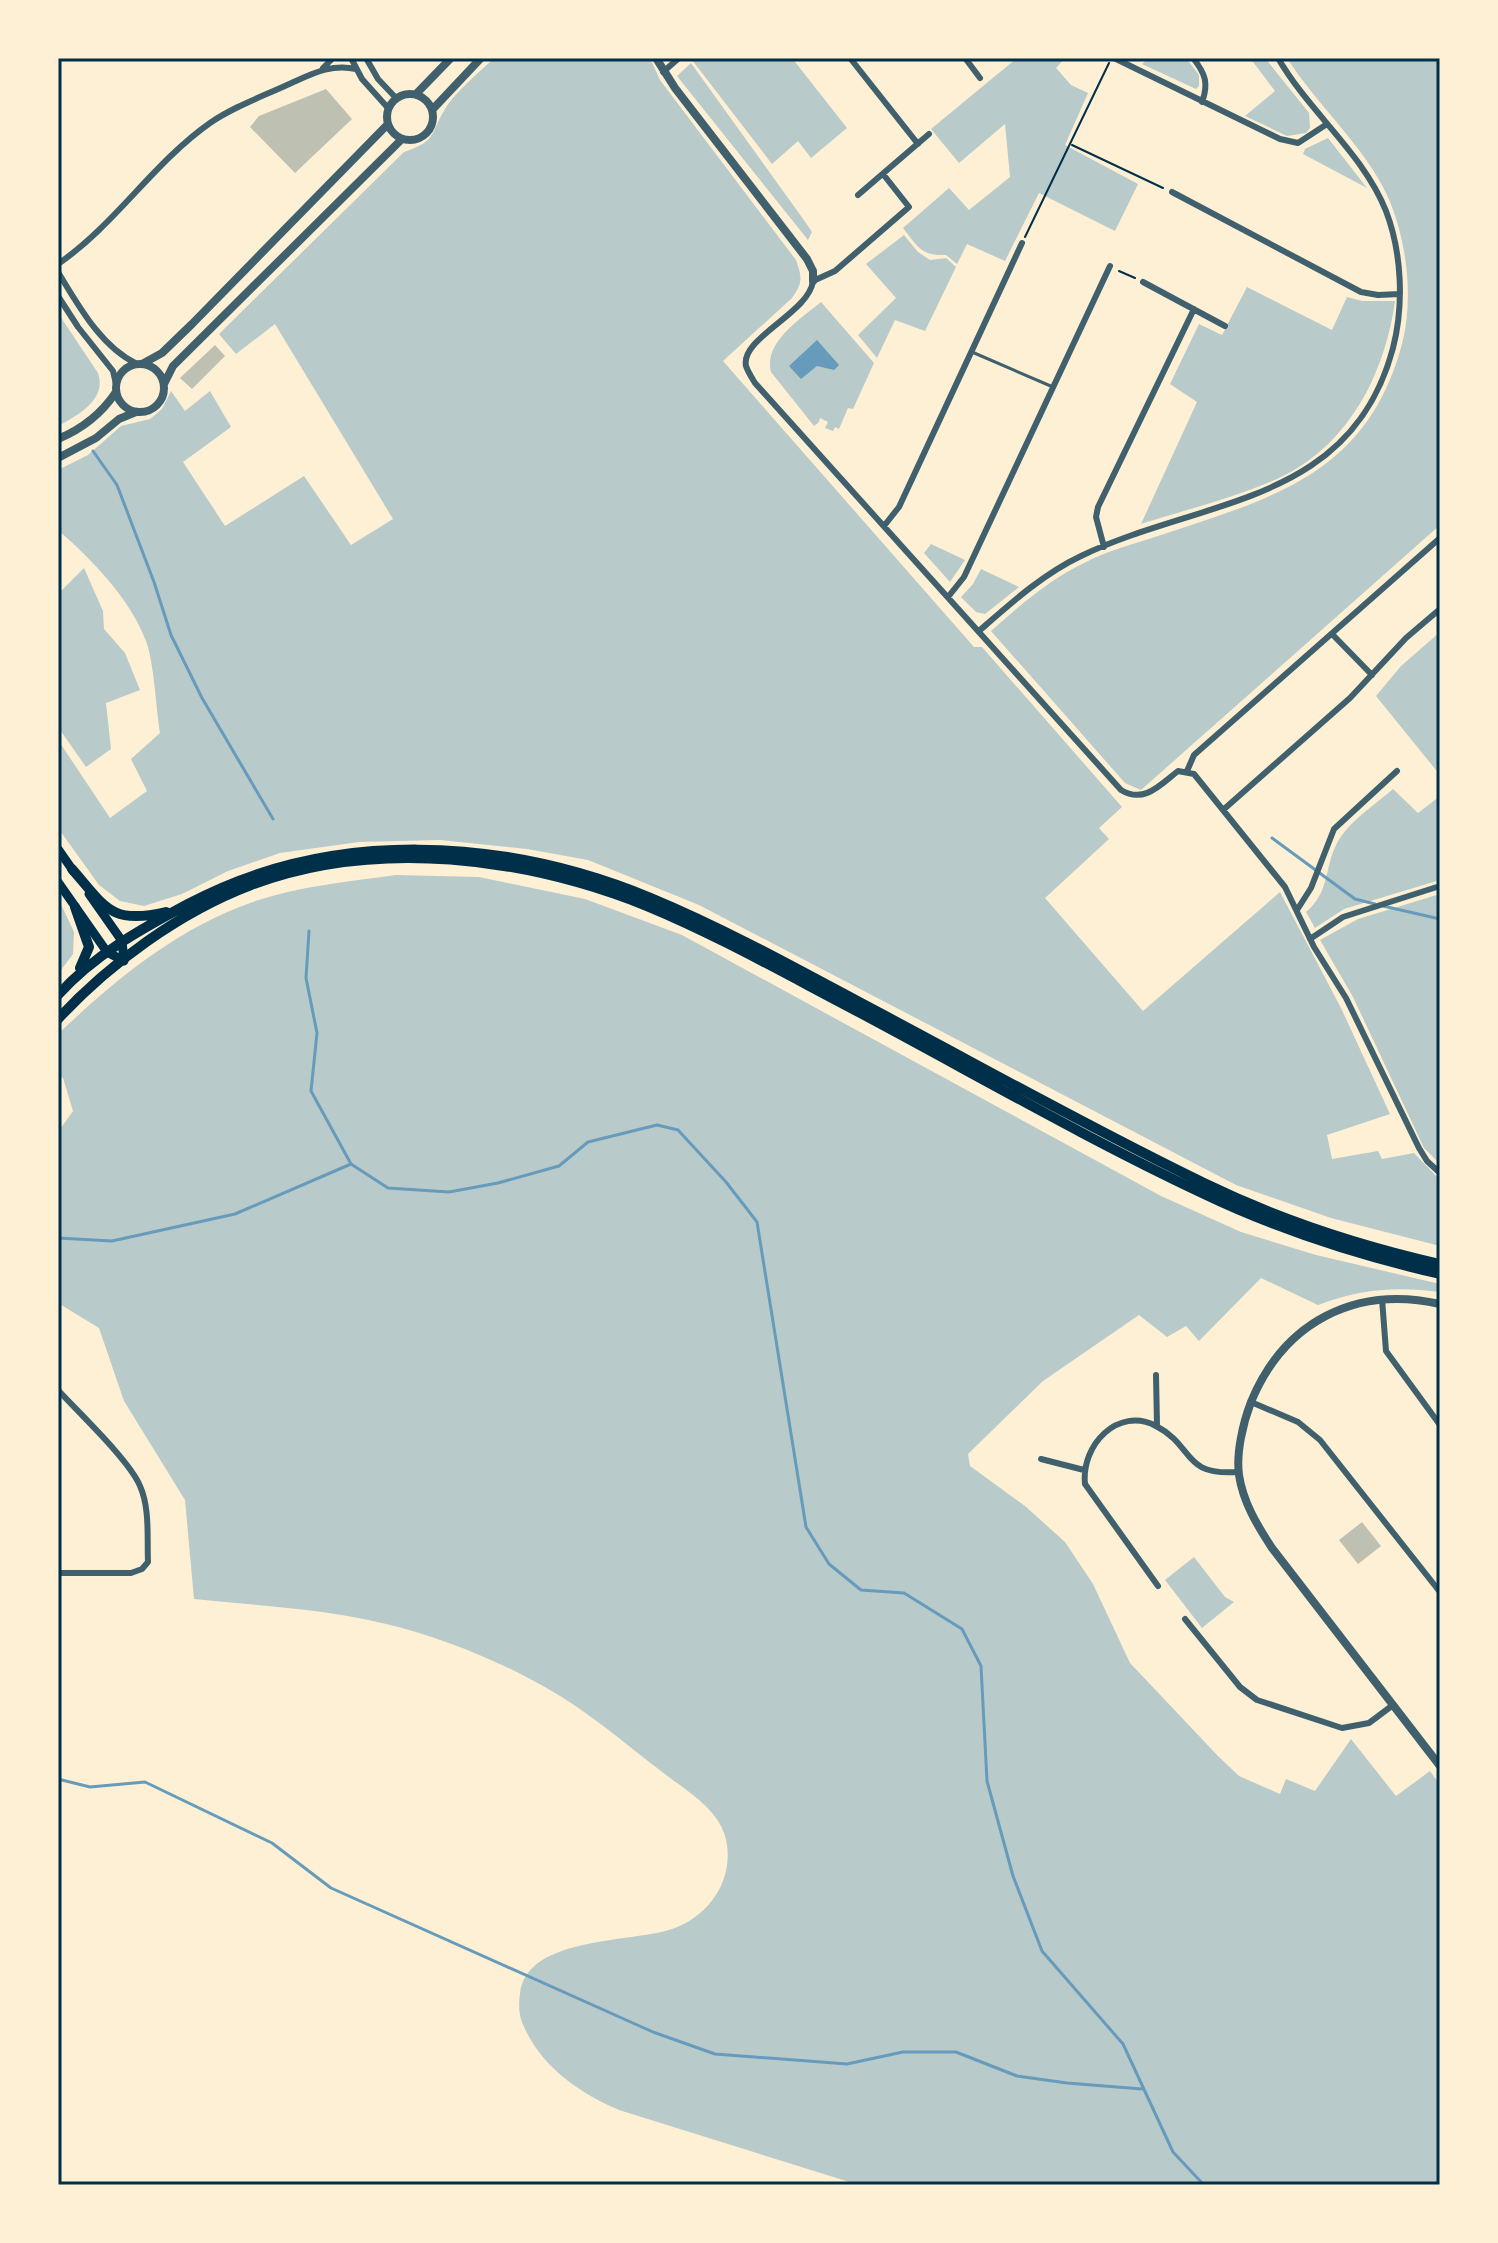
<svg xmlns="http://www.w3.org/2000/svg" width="1498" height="2243" font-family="'Open Sans',sans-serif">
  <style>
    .green { fill: #b9caca }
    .water { fill: #669bbc }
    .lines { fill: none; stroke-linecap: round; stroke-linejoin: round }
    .stream { stroke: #669bbc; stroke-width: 3 }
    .building { fill: #bec0b2 }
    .path { stroke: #003049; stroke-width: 2 }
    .service { stroke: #3f606c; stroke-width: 3 }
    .minor { stroke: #3f606c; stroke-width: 6 }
    .tertiary { stroke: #3f606c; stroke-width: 8 }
    .secondary { stroke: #003049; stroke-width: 9 }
    .primary { stroke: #003049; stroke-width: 10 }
    .neatline { fill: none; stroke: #003049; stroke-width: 3 }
  </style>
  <rect width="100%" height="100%" fill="#fdf0d5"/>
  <path class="green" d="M494 58H650L660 80 796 260C802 277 803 283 792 298L723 361 974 647H982L1122 807 1099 828 1109 839 1045 898 1143 1011 1280 892 1341 1008 1390 1114 1327 1135 1332 1159 1378 1151 1382 1159 1414 1153 1440 1180V1246L1331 1218 1236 1185 699 905 588 860 527 849 440 840 359 842 280 853 228 871 182 894 144 906 120 901 99 885 58 828V740L110 818 147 791 131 759 160 733C156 708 154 662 146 641 129 597 92 560 58 530V470L88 455 121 426 150 419 162 409 171 391 185 411 210 391 231 427 183 462 225 526 304 476 351 545 393 519 275 324 236 354 219 334 404 152C437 141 430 134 445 109 455 92 480 72 494 58Z
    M694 58H792L847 128 811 158 798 141 772 164 692 60Z
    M1017 58H1065L1056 68 1071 85 1088 93 1065 145 1138 184 1115 231 1039 193 1005 261 967 244 957 264 946 255C921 256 918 247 903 228L949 188 969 210 1010 177 1005 124 959 163 931 129Z
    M1149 58H1186L1199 75V86L1196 89 1142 64Z
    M1250 58H1265L1309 113 1310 128 1306 133 1287 136 1245 116 1275 91Z
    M1287 58H1440V525L1141 790 1125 783 991 631C1020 605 1049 580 1084 563 1107 551 1133 544 1158 536 1272 498 1367 475 1402 344 1414 298 1407 239 1387 195 1365 147 1316 104 1287 58Z
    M691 63 806 223 812 232 808 240 677 76Z
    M1328 138 1367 188 1303 154 1305 149Z
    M904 235 918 252 930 260 946 258 956 267 925 331 895 320 877 358 858 335 896 298 866 264Z
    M1247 287 1332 330 1347 297 1362 301H1395C1386 366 1356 431 1299 467 1260 492 1187 509 1141 524L1197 402 1170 384 1199 324 1222 335Z
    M821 302 874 363 853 409 848 408 839 429 835 427 833 431 825 428 828 422 820 418 819 422 814 426 771 372C763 342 802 318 821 302Z
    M58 313 98 373C107 399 79 415 58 426Z
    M931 544 965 560 950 582 924 553Z
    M84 568 103 611 104 629 125 653 140 690 106 703 111 749 86 767 58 727V594Z
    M981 569 1019 587 985 614 976 612 961 597 973 584Z
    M1440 632V775L1376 696 1401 666Z
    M1393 789 1418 813 1440 796V880L1344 909 1315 928 1306 912C1330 892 1324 868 1337 843 1349 821 1375 805 1393 789Z
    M396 875 479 877 585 899 682 935 1161 1196 1241 1232 1316 1255 1440 1284V1292C1397 1286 1359 1289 1318 1305L1261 1278 1199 1341 1186 1326 1167 1337 1139 1315 1043 1381 968 1454 970 1466 1025 1506 1065 1542 1093 1584 1130 1663 1218 1756 1239 1776 1280 1794 1286 1779 1315 1791 1351 1739 1396 1796 1430 1771 1440 1785V2185H859L619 2110C580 2093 544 2069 525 2029 519 2018 518 2006 520 1994 526 1936 631 1943 672 1929 694 1922 715 1903 723 1881 729 1865 730 1845 722 1828 711 1804 681 1787 661 1771 632 1749 604 1725 574 1705 520 1669 449 1639 386 1624 323 1608 258 1606 194 1599L185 1500 124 1401 99 1328 58 1303V1132L73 1111 63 1078 58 1074V1034C115 980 175 930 250 903 297 886 347 882 396 875Z
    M1440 894V1164L1424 1148 1353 997 1320 940 1358 919Z
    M58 898 74 932 73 954 58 974Z
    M1194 1557 1225 1597 1234 1602 1202 1628 1165 1580Z"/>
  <path class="water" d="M817 340 839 365 834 370 817 366 801 379 789 366Z"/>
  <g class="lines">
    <path class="stream" d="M93 451 117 485 154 582 171 635 202 698 273 819
      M1272 838 1355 899 1375 904
      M1383 906 1440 919
      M309 931 306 978 317 1033 311 1091 351 1164 388 1188 449 1192 498 1183 559 1166 588 1142 657 1125 678 1130 726 1182 757 1222 806 1527 829 1564 861 1590 904 1593 962 1629 981 1666 987 1781 1013 1876 1042 1951 1123 2044 1173 2152 1204 2185
      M58 1238 112 1241 235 1214 351 1164
      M58 1779 90 1787 145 1782 272 1843 331 1888 653 2032 715 2054 847 2064 903 2052H956L1017 2076 1067 2083 1142 2089"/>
  </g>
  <path class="building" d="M326 89 352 119 295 173 250 127 259 116Z
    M215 345 225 356 192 389 180 378Z
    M1362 1522 1381 1546 1358 1564 1339 1540Z"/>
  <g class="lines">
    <path class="path" d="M1072 145 1163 188
      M1025 237 1109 63
      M1119 271 1135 278"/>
    <path class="service" d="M972 352 1053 387"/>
    <path class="minor" d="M351 58 362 79 388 108
      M366 58 378 79 396 98
      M850 58 918 144
      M965 58 980 78
      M1114 58 1280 139 1298 143 1327 124
      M1193 58C1205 73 1209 83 1202 102
      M323 68 333 58
      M663 72 679 58
      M883 174 909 207 835 271 813 281C809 313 740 338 746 366 748 372 752 378 755 383L1121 790C1144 804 1160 785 1178 771L1194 774 1285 887 1314 947 1346 998 1419 1148 1427 1161 1440 1173
      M1172 192 1361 292 1378 295 1400 294
      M858 195 929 134
      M58 264C115 225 153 163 210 123 233 107 261 97 287 85 310 75 330 63 356 69
      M58 272C78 305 101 347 137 364
      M1143 282 1225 326
      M58 296 78 327 113 371 116 384
      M884 526 899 507 1022 243
      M1104 547 1096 517 1098 507 1194 309
      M948 597 964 577 1110 266
      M979 631C1011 603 1043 574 1081 556 1201 498 1351 506 1393 348 1404 305 1402 253 1386 211 1363 153 1309 112 1278 58
      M1332 634 1372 675
      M1187 771 1194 755 1440 538
      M1223 810 1350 698 1406 638 1440 609
      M1297 910 1311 888 1334 829 1397 771
      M1310 939 1343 917 1440 886
      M1382 1299 1386 1351 1440 1425
      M1156 1375 1157 1426
      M58 1390C78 1412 130 1461 140 1486 150 1508 147 1538 148 1562L142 1569 131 1573H58
      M1251 1402 1298 1422 1320 1440 1440 1592
      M1041 1459 1084 1470
      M1158 1586 1085 1484C1081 1445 1118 1406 1156 1426 1195 1446 1181 1476 1238 1472
      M1185 1619 1240 1687 1257 1700 1342 1728 1369 1723 1393 1705"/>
    <path class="tertiary" d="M656 58 675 88 807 259 813 271V281
      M387 117a23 23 0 1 1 46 0a23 23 0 1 1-46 0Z
      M416 94 451 58
      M432 110 481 58
      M116 388a24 24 0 1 1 48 0a24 24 0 1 1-48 0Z
      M142 364 162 353 192 324 388 124
      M164 384 173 366 402 139
      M58 439C82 429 102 413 116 392
      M58 458 96 438 119 419 136 412
      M1440 1304C1355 1285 1284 1322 1251 1402 1243 1423 1236 1453 1239 1475 1243 1502 1257 1525 1272 1548L1440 1766"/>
    <path class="secondary" d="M58 849 74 872
      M58 882 107 952 124 961
      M89 894 122 941 124 961"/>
    <path class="primary" d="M72 869C106 908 111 925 166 912
      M75 907 89 947 80 968
      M58 995C94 955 141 929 188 904 331 828 503 837 651 898 723 928 792 966 861 1003 975 1063 1088 1127 1204 1183 1280 1220 1357 1245 1440 1264
      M58 1019C110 963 180 912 251 885 376 838 525 857 647 906 717 935 784 973 851 1008 968 1070 1083 1137 1202 1193 1279 1230 1357 1255 1440 1274"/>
  </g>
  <rect width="1498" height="2243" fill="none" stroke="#fdf0d5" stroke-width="120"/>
  <rect x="60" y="60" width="1378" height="2123" class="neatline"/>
</svg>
